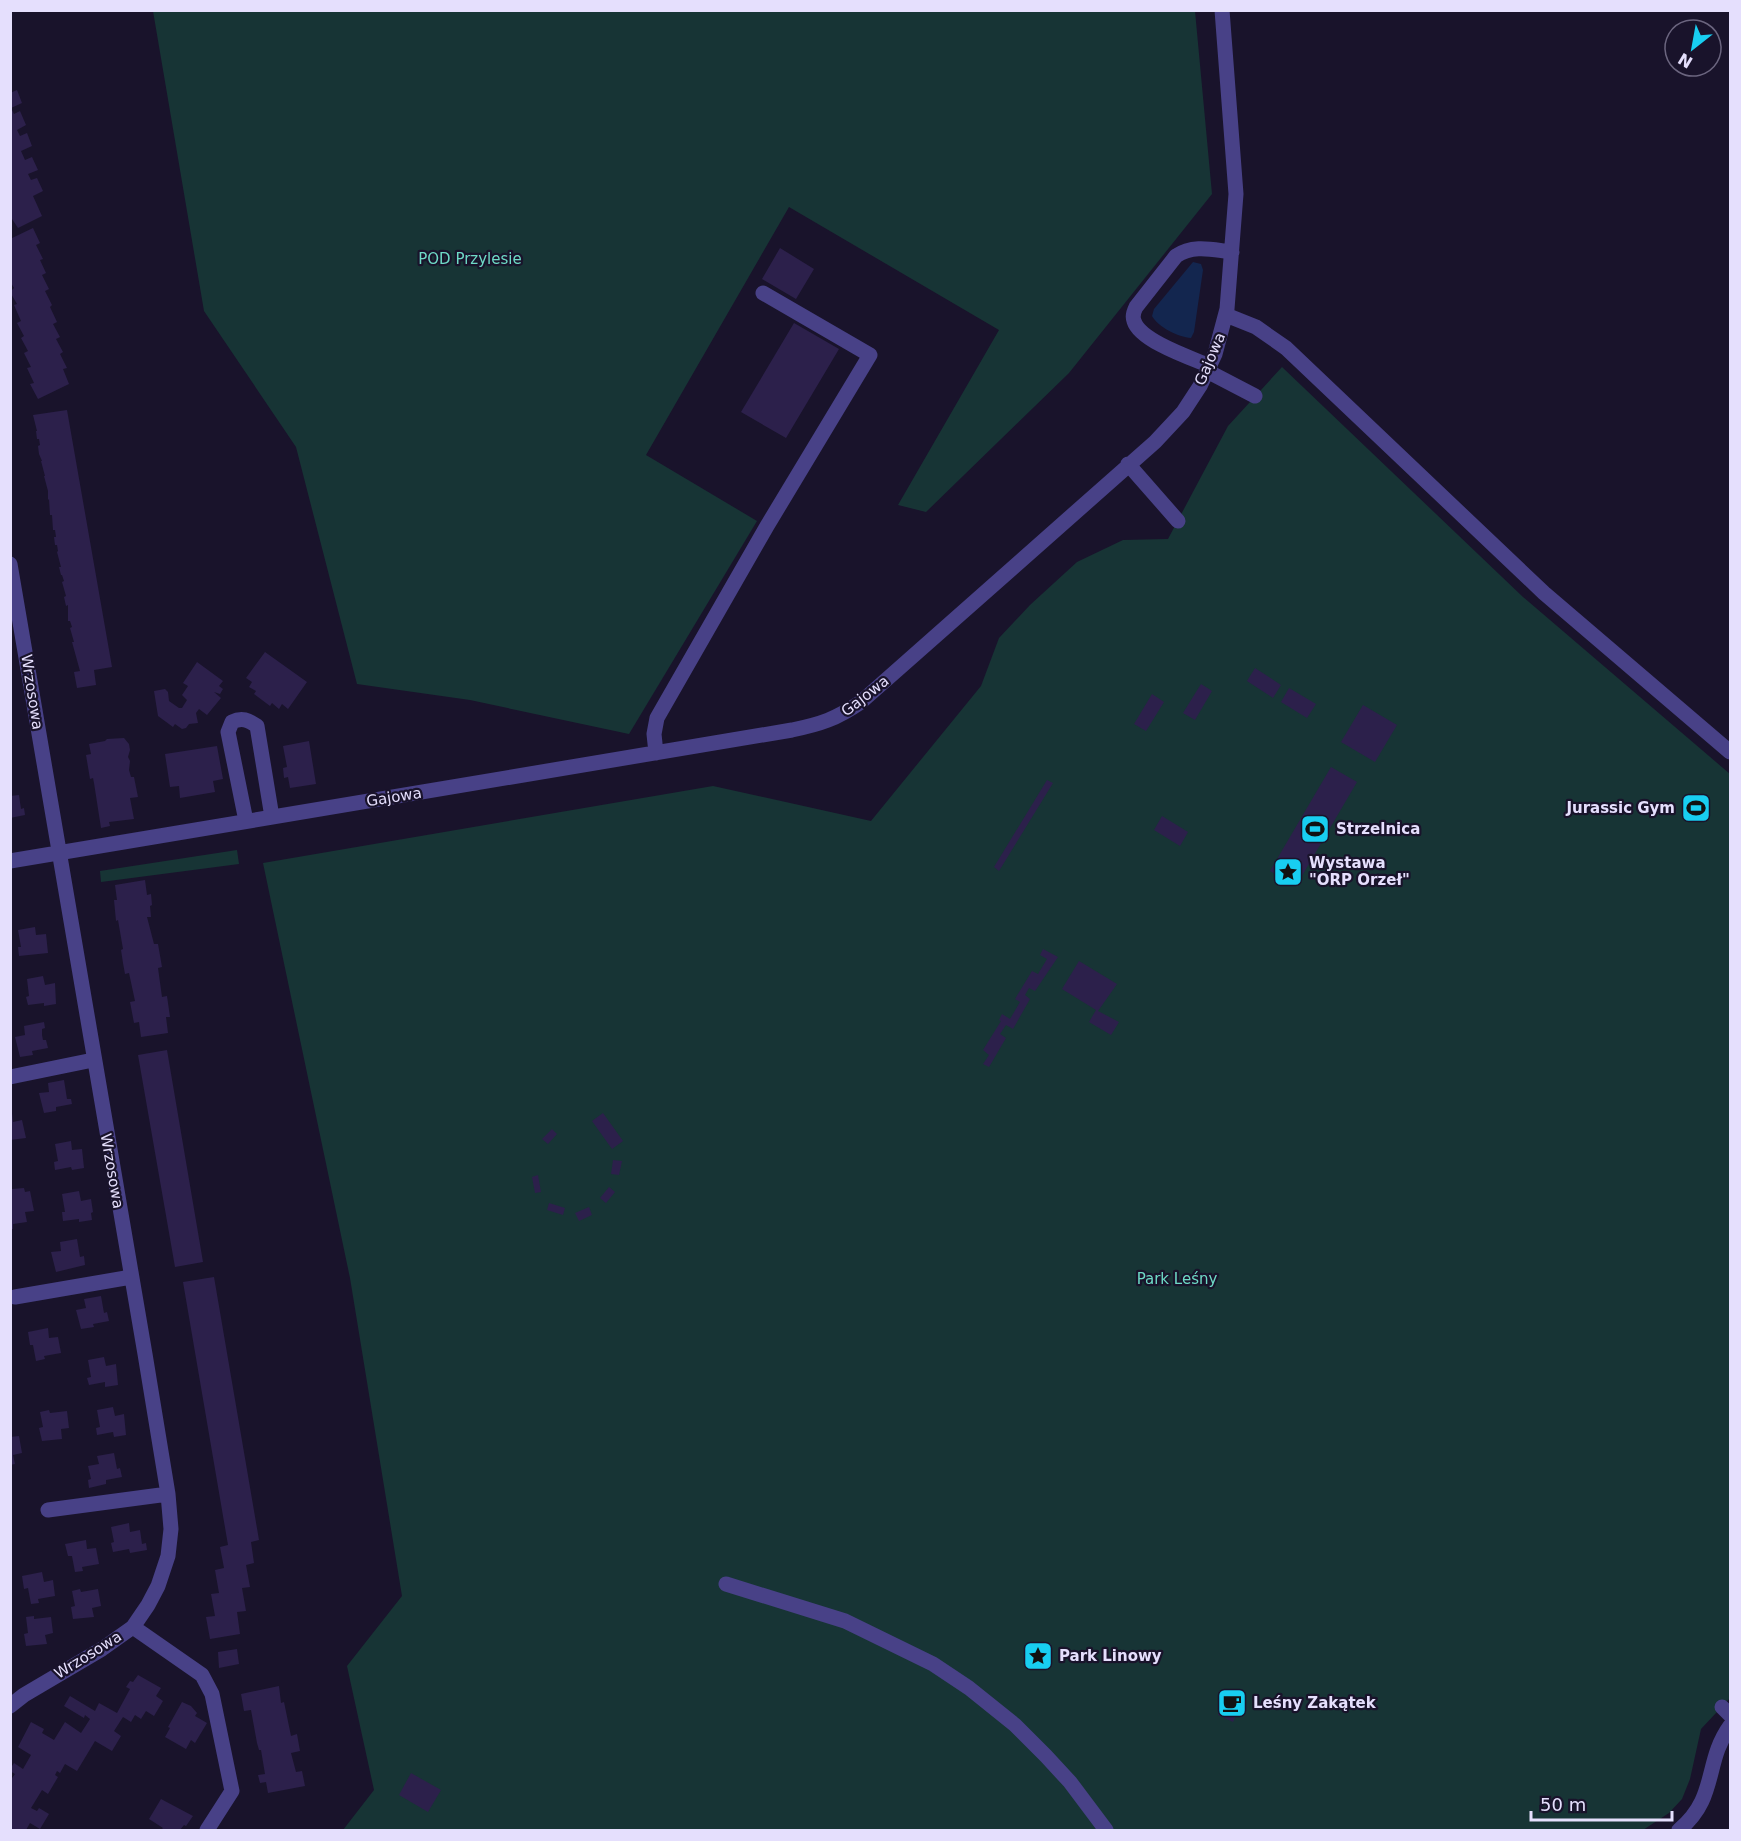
<svg xmlns="http://www.w3.org/2000/svg" width="1741" height="1841" font-family="'DejaVu Sans',sans-serif">
  <style>
    .green { fill: #173435 }
    .water { fill: #13264f }
    .building { fill: #2c204b }
    .lines { fill: none; stroke-linecap: round; stroke-linejoin: round }
    .minor { stroke: #484187; stroke-width: 15 }
    .labels { text-anchor: middle; stroke-width: 4.5; stroke-linejoin: round; paint-order: stroke }
    .park-label { font-size: 15px; fill: #6edac6; stroke: #19132b }
    .street-label { font-size: 15px; fill: #e5dffd; stroke: #19132b }
    .poi-label { font-size: 15px; font-weight: bold; fill: #e5dffd; stroke: #19132b; text-anchor: start }
  </style>
  <rect width="100%" height="100%" fill="#19132b"/>
  <path class="green" d="M153 11H1195L1212 194 1069 373 926 512 898 505 999 330 789 207 646 455 757 521 629 734 470 700 357 684 296 447 204 311Z
    M1282 367 1523 597 1730 774V1698L1701 1729 1690 1779 1682 1799 1669 1813 1643 1830H343L374 1790 347 1666 402 1596 350 1278 263 863 713 786 871 821 981 686 999 638 1030 605 1077 562 1123 540 1168 539 1228 426Z
    M237 850 239 864 101 882 100 871Z"/>
  <path class="water" d="M1193 262 1201 264 1203 270 1194 332 1191 338C1178 337 1158 327 1152 316L1154 309Z"/>
  <path class="building" d="M17 90 22 103 11 108 14 114 20 111 26 125 17 130 20 136 27 133 32 146 21 151 25 160 32 157 38 170 28 174 31 180 37 178 43 191 33 196 42 216 18 228 10 216V93Z
    M33 228 40 243 36 245 43 259 40 260 46 273 42 275 49 289 45 291 52 305 50 307 57 322 53 324 60 337 56 339 63 352 60 354 67 368 63 369 69 384 38 399 30 384 34 383 27 368 31 367 24 353 28 351 21 338 24 336 17 323 21 321 14 305 17 304 10 292 14 288 10 281 12 272 10 239Z
    M780 248 814 269 796 299 762 279Z
    M794 323 839 349 786 438 741 412Z
    M67 410 112 667 94 670 96 685 77 688 74 672 80 671 72 642H74L70 628 72 627 70 621H68V605L66 606 64 597 66 596 62 582 64 581 62 575H61L59 567H61L57 552 58 551 57 545H55L54 537H56L55 530H53L52 515H50L49 499 48 500V491L44 476H45L41 461H42L39 454 38 446 40 445 39 439H37L36 431H37L33 415Z
    M265 652 307 682 288 709 282 704 279 709 272 703 270 706 254 694 256 691 249 687 252 682 246 678Z
    M197 662 223 681 219 686 223 689 220 694 214 692 221 698 207 715 199 709 196 713 198 723 189 724 186 728 182 729 175 724 173 727 158 716 154 691 165 689 168 692 169 701 179 708H182L187 700 182 695 188 686 183 683Z
    M1255 668 1281 685 1273 698 1247 681Z
    M1201 684 1212 691 1195 720 1183 713Z
    M1289 688 1316 704 1307 718 1281 702Z
    M1152 694 1164 702 1146 731 1134 724Z
    M1363 705 1397 725 1375 762 1341 742Z
    M124 738 129 744 130 750 128 757 130 761 129 770 131 777H134L138 797 130 798 134 819 109 822 110 826 101 828 94 783 93 778 90 779 86 755 91 754 89 744 105 741 107 739Z
    M309 741 316 784 290 788 288 777 284 778 283 768 287 767 283 746Z
    M217 746 223 779 213 781 215 792 180 798 179 786 170 787 165 754Z
    M1331 767 1357 782 1296 886 1270 871Z
    M1047 780 1053 783 999 871 994 867Z
    M19 795 21 809 24 808 25 815 10 818V796Z
    M1162 816 1188 832 1180 846 1154 830Z
    M145 880 147 895 151 894 152 905 150 906 151 917H147L154 944H158L162 967 158 968 162 997 167 996 170 1017H166L168 1033 141 1037 139 1022 134 1023 130 1002 135 1001 129 973 125 974 123 963 121 950 123 949 118 920 116 921 114 900H117L115 885Z
    M35 927 36 935 46 934 48 953 19 956 18 947H21L18 930Z
    M1043 949 1058 957 1035 991 1029 988 1025 995 1030 999 1013 1029 1006 1025 1000 1034 1006 1038 989 1067 983 1064 989 1055 983 1050 1001 1021 999 1020 1002 1014 1010 1019 1020 1002 1015 999 1032 971 1038 974 1047 959 1040 955Z
    M1079 961 1117 984 1098 1011 1119 1022 1111 1035 1089 1022 1096 1010 1062 989Z
    M43 976 45 985 55 983 56 1004 44 1006V1003L28 1005 26 997 29 996 27 979Z
    M44 1022 45 1028 42 1029V1035L43 1040H46L48 1048 32 1051 33 1055 20 1057 15 1037 25 1035 24 1026Z
    M167 1050 203 1262 175 1267 138 1055Z
    M64 1080 67 1099H71L72 1104 56 1107V1111L44 1113 39 1093 49 1092 48 1083Z
    M12 1113 13 1122 22 1120 26 1138 10 1140Z
    M603 1113 623 1141 612 1149 592 1121Z
    M552 1129 557 1134 548 1144 542 1139Z
    M71 1141 72 1150 82 1149 84 1168 72 1170 71 1167 55 1170 54 1162 58 1161 55 1144Z
    M613 1160 622 1161 619 1175 611 1174Z
    M538 1175 541 1192 535 1193 532 1177Z
    M609 1187 615 1192 606 1203 600 1198Z
    M24 1188 25 1192 30 1191 34 1211 25 1212 27 1222 13 1224V1229H10L12 1189Z
    M79 1191 81 1201 91 1199 93 1212 91 1213 92 1220 79 1222V1219L63 1221 62 1212H65L62 1194Z
    M549 1203 565 1208 563 1215 547 1210Z
    M589 1207 592 1215 579 1221 575 1213Z
    M77 1239 80 1257 84 1256 85 1265 56 1272 51 1252 61 1251 60 1242Z
    M214 1277 259 1540 251 1542 254 1563 246 1565 250 1587 242 1588 246 1611 237 1612 240 1634 210 1639 206 1617 215 1616 211 1594 219 1593 215 1570 224 1568 220 1547 228 1545 183 1282Z
    M101 1296 104 1313 107 1312 109 1321 93 1324 94 1327 81 1329 76 1310 86 1308 84 1299Z
    M48 1328 49 1338 58 1337 61 1353 44 1356 45 1359 36 1361 33 1345H30L28 1332Z
    M104 1357 106 1366 116 1364 118 1385 105 1387V1382L89 1385 87 1378 91 1377 88 1360Z
    M113 1407 115 1416 124 1414 126 1435 114 1437 113 1432 97 1435 96 1428 100 1427 97 1410Z
    M49 1410 50 1413 67 1411 69 1428 61 1429 62 1439 42 1441 39 1428 43 1427 40 1412Z
    M19 1436 22 1453 13 1455 15 1464 10 1465V1437Z
    M114 1453 117 1469 120 1468 122 1477 106 1480V1484L89 1488 88 1480 91 1479 88 1466 99 1464 97 1456Z
    M129 1523 130 1532 140 1530 142 1544 146 1543 147 1550 130 1553 129 1549 113 1552 111 1543 114 1542 111 1527Z
    M86 1540 87 1549 96 1548 99 1564 82 1567 83 1571 75 1572 72 1556H68L65 1544Z
    M42 1572 44 1582 53 1580 55 1596 38 1599 39 1603 31 1604 28 1588 24 1589 22 1576Z
    M80 1589 81 1592 98 1589 101 1606 92 1608 94 1617 73 1619 71 1607 75 1606 72 1591Z
    M34 1616V1619L51 1617 53 1633 45 1635 47 1644 26 1646 24 1634 28 1633 26 1617Z
    M237 1649 239 1664 219 1668 218 1652Z
    M138 1675 161 1688 156 1696 163 1701 154 1716 146 1711 141 1719 135 1715 131 1722 123 1717 114 1731 121 1736 112 1751 95 1741 77 1771 65 1764 60 1773 57 1771 55 1775 58 1777 48 1794 42 1790 31 1808 37 1811 39 1808 49 1814 40 1829 30 1823 26 1830H10V1781L15 1774 10 1771V1769L14 1763 23 1769 31 1755 18 1747 31 1722 44 1729 42 1733 54 1740 65 1722 81 1733 90 1719 85 1715 84 1718 64 1706 70 1696 95 1711 99 1703 117 1713 130 1689 126 1687 130 1681 133 1682Z
    M279 1686 281 1703 284 1702 291 1736 297 1734 300 1751 291 1753 296 1772 302 1771 305 1786 268 1793 266 1782 260 1783 258 1775 265 1774 261 1750H259L257 1743 251 1710 244 1711 241 1694Z
    M1229 1692 1244 1700 1233 1722 1218 1715Z
    M182 1702 191 1706 197 1713 195 1716 207 1723 195 1743 191 1740 186 1749 165 1737 170 1728 168 1727Z
    M411 1773 441 1790 428 1812 399 1795Z
    M161 1799 193 1816 186 1826 184 1825 180 1830H161L163 1828 149 1819Z"/>
  <g class="lines">
    <path class="minor" d="M1226 315 1256 327 1286 348 1544 593 1730 752
      M1210 366C1191 358 1140 341 1134 321 1132 316 1134 311 1136 307L1176 256C1194 244 1213 250 1232 252
      M1207 371 1255 396
      M1128 464 1178 521
      M10 564 145 1354 168 1494 171 1529 168 1556 158 1586 148 1605 133 1627 102 1649 24 1695 10 1706
      M656 753 654 734 657 718 767 526 870 355 763 293
      M246 821 228 732 232 722C242 717 248 720 257 726L272 817
      M10 861 792 730C821 724 836 719 861 702L1155 442 1183 412 1200 386 1215 354 1227 309 1236 194 1222 10
      M10 1077 93 1060
      M15 1297 131 1277
      M48 1510 168 1494
      M726 1584 845 1621 933 1664 969 1688 1015 1725 1046 1756 1070 1782 1106 1830
      M133 1627 202 1675 212 1694 232 1791 207 1830
      M1722 1707 1730 1715
      M1679 1830C1718 1798 1704 1762 1730 1726"/>
  </g>
  <defs>
    <g id="stadium-square" transform="scale(1.5)"><rect x="-9" y="-9" width="18" height="18" rx="4" fill="#18cef1" stroke="#19132b"/><path d="M0-5a6.5 5 0 1 0 0 10a6.5 5 0 1 0 0-10ZM-3.5-1.8h7v3.6h-7Z" fill="#111"/></g>
    <g id="sight-square" transform="scale(1.5)"><rect x="-9" y="-9" width="18" height="18" rx="4" fill="#18cef1" stroke="#19132b"/><path d="M0-6L1.8-2.2L6-1.7L2.9 1.2L3.7 5.4L0 3.3L-3.7 5.4L-2.9 1.2L-6-1.7L-1.8-2.2Z" fill="#111"/></g>
    <g id="cafe-square" transform="scale(1.5)"><rect x="-9" y="-9" width="18" height="18" rx="4" fill="#18cef1" stroke="#19132b"/><path d="M-5.5-4.5H6V0H3Q3 3.5 0 3.5H-2.5Q-5.5 3.5-5.5 0ZM3-3.2v2h1.7v-2ZM-6 4.5H4V6H-6Z" fill="#111"/></g>
  </defs>
  <g fill-rule="evenodd">
    <use href="#stadium-square" x="1696" y="808"/>
    <use href="#stadium-square" x="1315" y="829"/>
    <use href="#sight-square" x="1288" y="872"/>
    <use href="#sight-square" x="1038" y="1656"/>
    <use href="#cafe-square" x="1232" y="1703"/>
  </g>
  <g class="labels">
    <g class="park-label">
      <text x="470" y="264">POD Przylesie</text>
      <text x="1177" y="1284">Park Leśny</text>
    </g>
    <g class="street-label">
      <text transform="translate(1210 359) rotate(-67)" y="5">Gajowa</text>
      <text transform="translate(32 692) rotate(81)" y="5">Wrzosowa</text>
      <text transform="translate(865 696) rotate(-38)" y="5">Gajowa</text>
      <text transform="translate(394 797) rotate(-9)" y="5">Gajowa</text>
      <text transform="translate(112 1171) rotate(80)" y="5">Wrzosowa</text>
      <text transform="translate(88 1655) rotate(-32)" y="5">Wrzosowa</text>
    </g>
    <g class="poi-label">
      <text x="1675" y="813" text-anchor="end">Jurassic Gym</text>
      <text x="1336" y="834">Strzelnica</text>
      <text x="1309" y="868">Wystawa<tspan x="1309" dy="17">"ORP Orzeł"</tspan></text>
      <text x="1059" y="1661">Park Linowy</text>
      <text x="1253" y="1708">Leśny Zakątek</text>
    </g>
  </g>
  <rect width="1741" height="1841" fill="none" stroke="#e5dffd" stroke-width="24"/>
  <g transform="translate(1693 48) rotate(211)"><circle r="28" fill="#19132b" stroke="#6b657f" stroke-width="1.5"/>
  <path d="M0-4.5L10 22L0 15L-10 22Z" fill="#18cef1"/>
  <text y="-9" font-size="16" font-weight="bold" text-anchor="middle" fill="#e5dffd">N</text>
  </g>
  <path d="M1531 1811v9h141v-9" fill="none" stroke="#e5dffd" stroke-width="3"/>
  <text x="1540" y="1811" font-size="18" fill="#e5dffd" stroke="#19132b" stroke-width="4.5" paint-order="stroke">50 m</text>
</svg>
